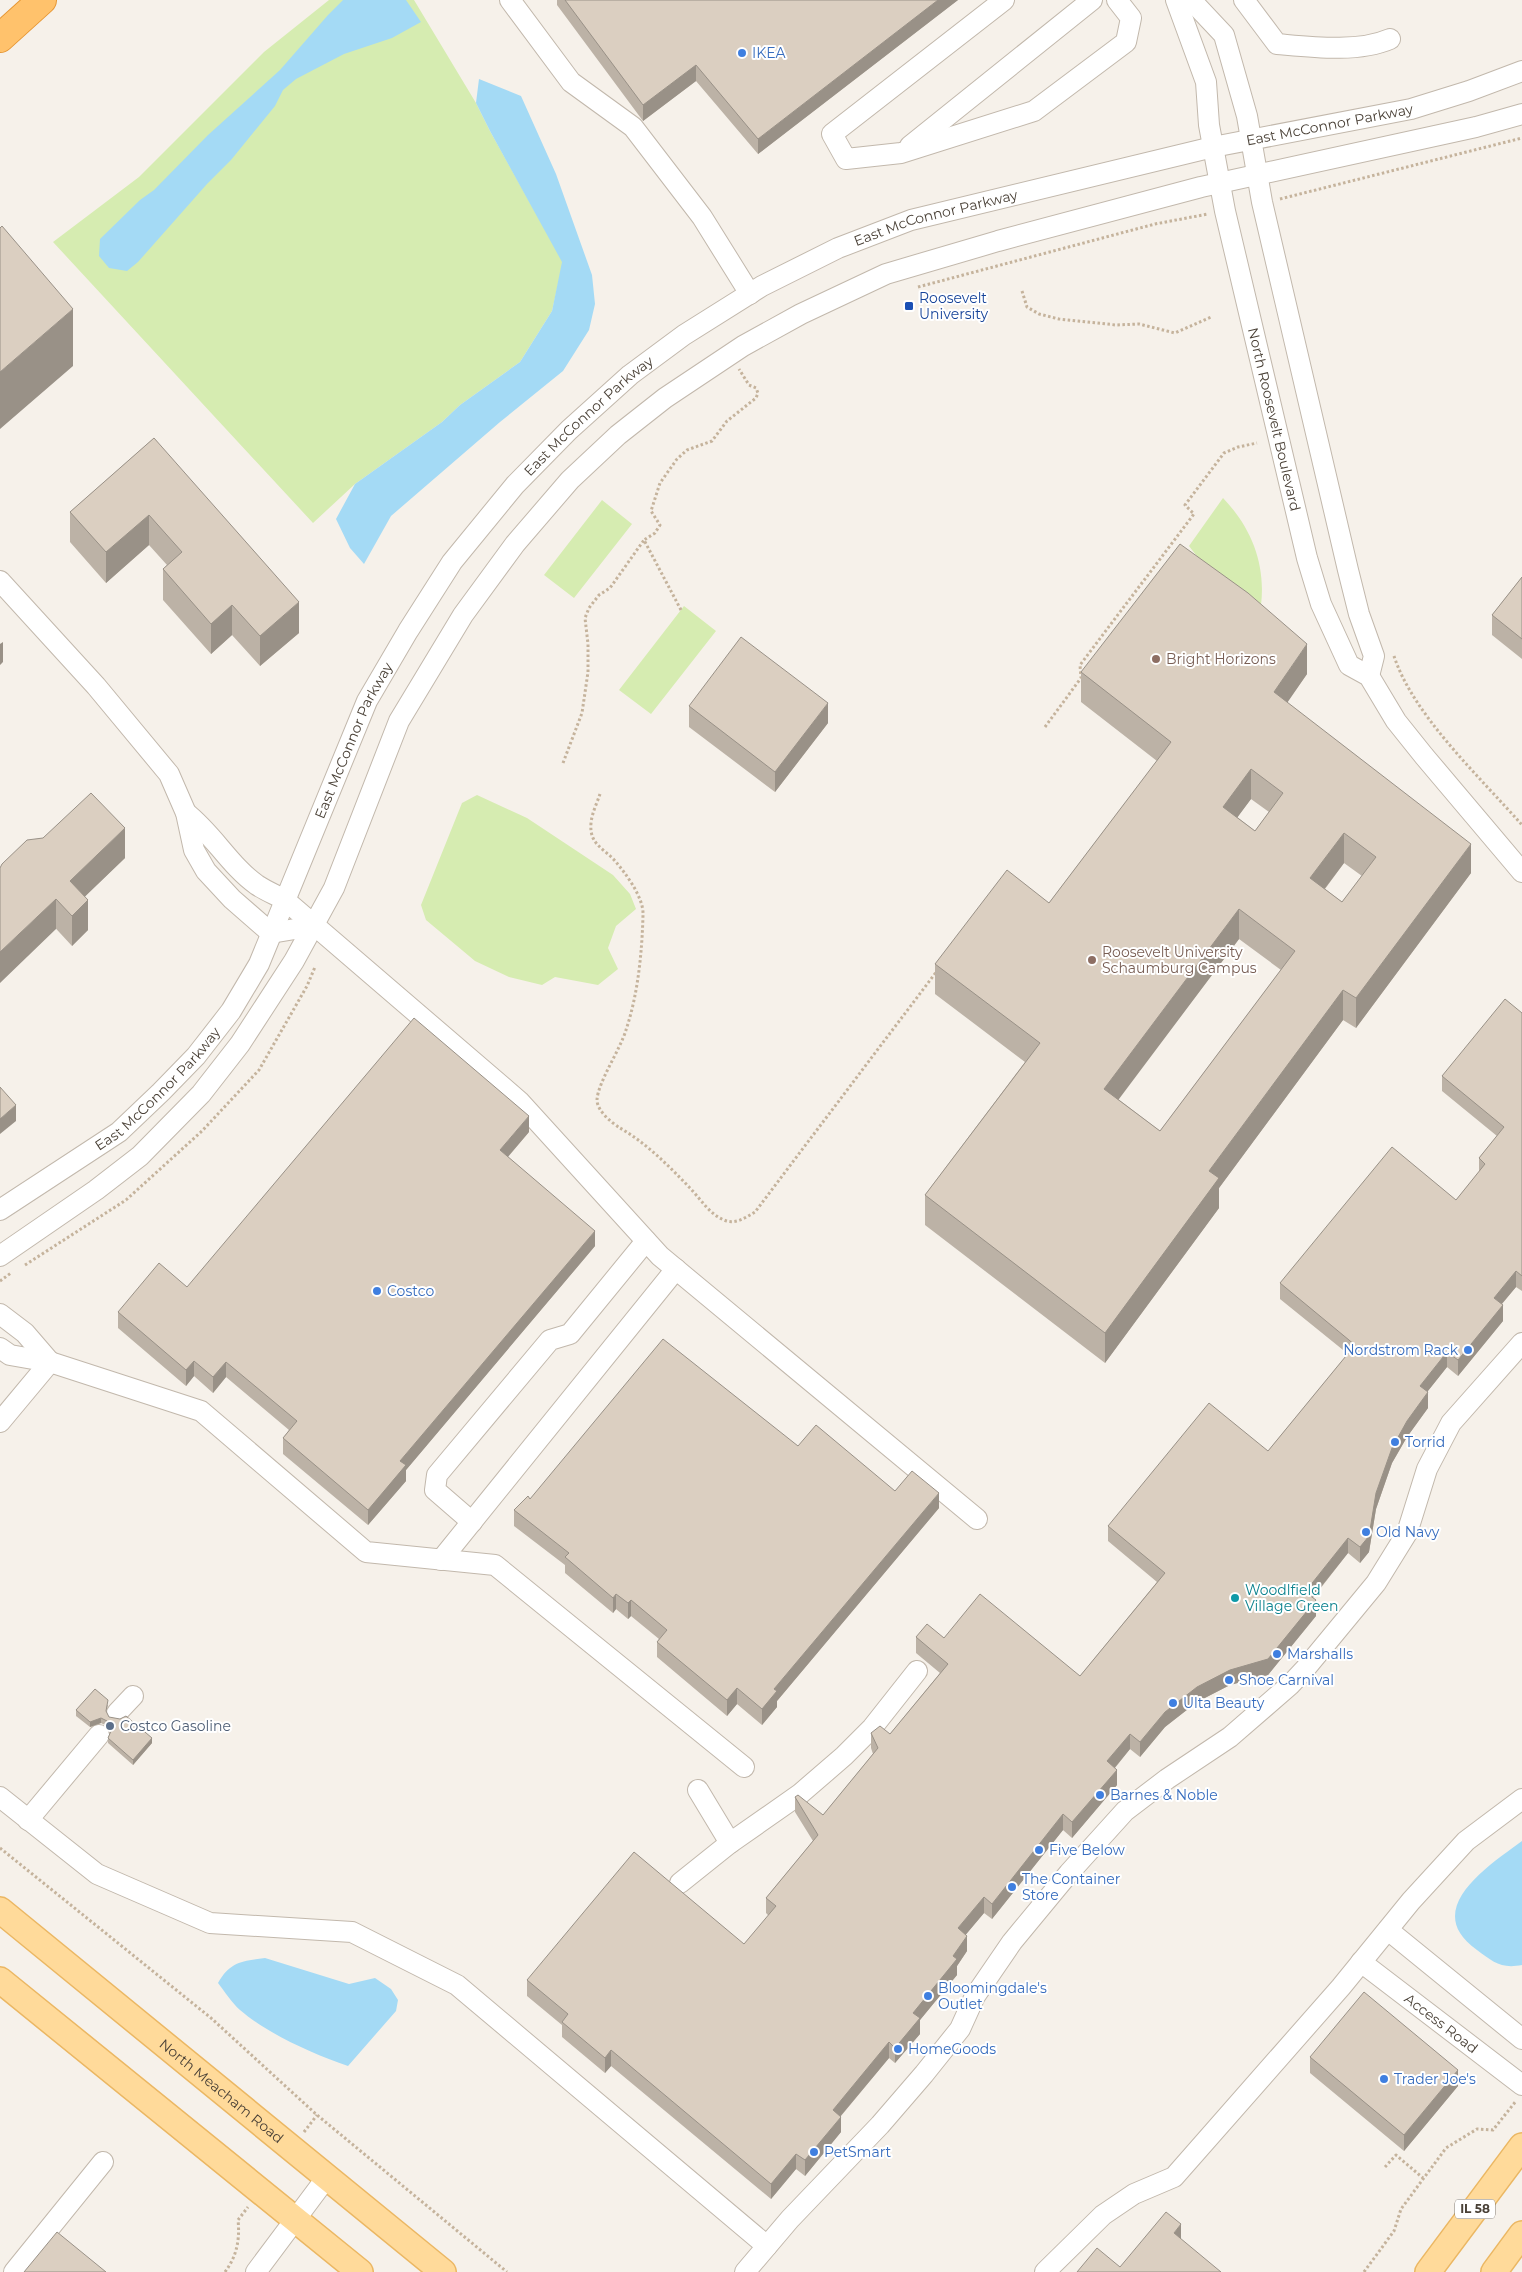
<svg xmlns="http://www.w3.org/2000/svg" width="1522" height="2272" font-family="Montserrat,sans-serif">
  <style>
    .green { fill: #d6ecb1 }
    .water { fill: #a4daf5 }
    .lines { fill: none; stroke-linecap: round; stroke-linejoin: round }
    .minor-casing { stroke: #c2b8ac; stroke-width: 22 }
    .major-casing { stroke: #ebb763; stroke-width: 28 }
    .highway-casing { stroke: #e69633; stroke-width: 30 }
    .path { stroke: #c5b39c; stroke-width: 3; stroke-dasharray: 2.5 2.5; stroke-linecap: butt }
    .minor { stroke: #fff; stroke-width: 20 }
    .major { stroke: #ffda9a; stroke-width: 25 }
    .highway { stroke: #ffc26c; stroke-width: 28 }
    .wall { fill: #bcb2a6; fill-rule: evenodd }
    .shaded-wall { fill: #999187 }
    .building { fill: #dbcfc1; stroke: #999187; fill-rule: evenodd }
    .shop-dot { fill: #3f7fe0; stroke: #fff; stroke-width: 2 }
    .transit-dot { fill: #1a4fb4; stroke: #fff; stroke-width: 2 }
    .education-dot { fill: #8d6e63; stroke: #fff; stroke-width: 2 }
    .culture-dot { fill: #0f9aa8; stroke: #fff; stroke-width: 2 }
    .service-dot { fill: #5c6f8a; stroke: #fff; stroke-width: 2 }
    .labels { text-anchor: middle; stroke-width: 4; stroke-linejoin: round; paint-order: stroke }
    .shield { fill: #fff; stroke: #807a73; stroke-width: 1 }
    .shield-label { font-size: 12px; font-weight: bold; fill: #4a4137 }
    .shop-label { font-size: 14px; fill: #366cbe; stroke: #fff; text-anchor: start }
    .street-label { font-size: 14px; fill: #4a4137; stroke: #fff }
    .transit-label { font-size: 14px; fill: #164399; stroke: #fff; text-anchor: start }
    .education-label { font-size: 14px; fill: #785e54; stroke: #fff; text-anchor: start }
    .culture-label { font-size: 14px; fill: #0d838f; stroke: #fff; text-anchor: start }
    .service-label { font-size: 14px; fill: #4e5e75; stroke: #fff; text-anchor: start }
  </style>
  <rect width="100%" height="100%" fill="#f6f1ea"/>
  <path class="green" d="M329 0H414L476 103 490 131 563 262 552 311 520 362 460 405 442 422 355 484 313 523 53 242 139 177 264 52Z
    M1223 498C1251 527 1266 564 1261 605L1199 559 1189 546Z
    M602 500 632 524 574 598 544 575Z
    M684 606 716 631 651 714 619 690Z
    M477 795 527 818 613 875 630 894 636 909 616 926 608 948 618 969 598 985 555 977 542 985 509 977 475 961 426 920 421 905 462 803Z"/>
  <path class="water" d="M343 0H406L421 22 392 38 344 54 296 79 283 90 275 106 231 160 207 184 138 262 127 271 109 268 99 256 100 239 140 200 154 190 208 135 280 70 328 15Z
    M479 79 521 96 556 174 592 275 595 304 589 330 563 371 500 422 391 516 364 564 350 548 336 519 355 484 442 422 460 405 520 362 552 311 562 262 490 131 476 103Z
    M1522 1841V1965C1501 1969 1493 1962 1477 1950 1420 1910 1488 1866 1522 1841Z
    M265 1958 349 1984 375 1978 391 1989 398 2000 396 2011 348 2066C313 2054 268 2034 240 2010 232 2003 225 1992 218 1983 230 1962 241 1961 265 1958Z"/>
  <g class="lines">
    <g class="minor-casing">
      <g id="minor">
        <path d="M510 0 571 82 633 127 702 217 750 294"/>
        <path d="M1004 0 832 134 846 159 901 153 1034 111 1126 42 1131 18 1117 0"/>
        <path id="s1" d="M1176 0 1206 82 1209 125 1225 211 1307 558 1321 604 1349 665 1369 676 1396 721 1424 756 1522 872"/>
        <path d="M1191 0 1224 35 1247 116 1262 202 1348 570 1359 614 1374 656 1369 676"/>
        <path d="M1244 0 1277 44C1311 47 1358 53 1390 39"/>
        <path d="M910 146 1092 0"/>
        <path d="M0 581 96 686 169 774 186 813 194 850 206 871 232 899 271 933 313 926"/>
        <path d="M186 813C213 834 230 866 257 885 266 891 276 895 285 900L519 1101 660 1256 977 1519"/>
        <path id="s2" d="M0 1210 119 1132 161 1092 196 1056 231 1011 259 964 367 701 408 631 452 562 515 485 569 430 630 375 684 335 762 286 838 248 911 220 1213 147 1411 109 1469 91 1522 71"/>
        <path d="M0 1256 96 1190 140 1156 201 1094 240 1044 294 961 334 888 399 721 463 615 515 544 570 480 618 435 665 398 743 346 801 314 886 274 998 241 1201 187 1476 127 1522 114"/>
        <path d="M0 1314 25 1333 50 1362"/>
        <path d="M0 1348 10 1355 50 1362 201 1411 366 1552 495 1565 744 1767"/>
        <path d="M0 1422 50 1362"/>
        <path d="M472 1522 435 1490 437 1475 550 1340 570 1334 646 1241"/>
        <path d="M441 1560 676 1269"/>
        <path d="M117 1713 133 1696"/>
        <path d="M698 1790 730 1843"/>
        <path d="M0 1797 97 1874 210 1923 352 1932 457 1985 767 2246"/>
        <path d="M28 1820 99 1735"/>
        <path d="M680 1883 730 1843 800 1794 844 1756 872 1728 917 1671"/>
        <path d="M1388 1930 1522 2039"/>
        <path id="s3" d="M1361 1962 1522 2085"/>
        <path d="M14 2272 103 2162"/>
        <path d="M256 2272 327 2177"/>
        <path d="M745 2272 790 2219 880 2125 924 2074 960 2029 975 1996 1012 1942 1069 1873 1125 1811 1167 1779 1230 1737 1290 1685 1305 1669 1376 1583 1407 1533 1427 1469 1451 1423 1522 1343"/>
        <path d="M1045 2272 1103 2215 1134 2194 1174 2177 1341 1987 1411 1901 1466 1841 1522 1799"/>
      </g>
    </g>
    <g class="major-casing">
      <g id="major">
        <path id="s4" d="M0 1910 443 2272"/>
        <path d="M0 1980 360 2272"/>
        <path d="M1428 2272 1522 2146"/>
        <path d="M1494 2272 1522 2234"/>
      </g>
    </g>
    <g class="highway-casing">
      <path id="highway" d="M0 38 42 0"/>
    </g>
    <path class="path" d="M1280 199 1522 138
      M918 287 1155 224 1208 214
      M1022 291 1027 307 1039 314 1059 319 1116 325 1139 324 1175 333 1211 317
      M681 610 644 540 655 533 660 525 651 511 660 483 677 459 687 450 712 441 727 421 756 398 758 393 756 388 749 385 739 369
      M1394 656C1413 715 1480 777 1522 825
      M1045 727 1081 678 1080 665 1194 514 1185 505 1224 453 1238 447 1257 443
      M563 763 582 713 588 672V644L585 618 589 608 599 595 610 588 644 540
      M600 794C597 803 592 813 591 823 589 845 604 848 616 862 626 874 644 898 643 915 642 953 638 994 626 1030 620 1050 598 1082 597 1100 597 1111 612 1123 620 1128 646 1143 668 1165 689 1187 700 1198 709 1214 724 1220 735 1225 745 1218 755 1212L937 971
      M25 1265 126 1200 202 1131 259 1070 307 986 315 967
      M0 1281 11 1273
      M0 1848 211 2018 317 2115 507 2272
      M304 2132 317 2115
      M1385 2167 1396 2155 1423 2178
      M225 2272C237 2256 240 2239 238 2220L248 2207
      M1364 2272 1394 2231 1401 2209 1446 2148 1477 2129 1493 2130 1516 2101"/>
    <use href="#minor" class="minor"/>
    <use href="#major" class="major"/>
    <use href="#highway" class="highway"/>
  </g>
  <path class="wall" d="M557 0H958L758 154 696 81 643 121 557 5Z
    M154 438 299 633 260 666 232 635 211 654 163 600V569L167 565 149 545 106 583 70 542V512Z
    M1522 577V659L1492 635V615Z
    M1081 672 1307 674 1287 702 1471 873 1356 1028 1343 1020 1219 1188V1208L1105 1363 925 1225V1195L1025 1062 935 994V964L1049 903 1157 761 1081 702ZM1251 799 1269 812 1255 831 1237 817ZM1344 863 1362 876 1342 902 1325 889ZM1239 939 1281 970 1160 1131 1118 1099Z
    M689 706 828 723 775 792 689 727Z
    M125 858 85 896 88 930 72 946 0 868Z
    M1522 1013V1291L1516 1287 1502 1304 1503 1321 1458 1376 1447 1367 1427 1392 1428 1408 1407 1437 1392 1463 1376 1509 1369 1552 1360 1563 1348 1553 1313 1598 1316 1616 1268 1675 1230 1685 1197 1702 1165 1727 1140 1757 1130 1749 1115 1768 1117 1785 1072 1838 1063 1830 992 1919 984 1913 966 1934 967 1951 957 1966V1975L920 2020V2034L895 2063 889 2058 841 2116V2132L805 2176 796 2169 771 2199 611 2066 605 2073 562 2037V2025L527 1996V1980L744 1944 769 1916 766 1913V1898L813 1841 795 1812V1797L823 1815 873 1754 871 1748V1733L890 1734 940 1673 916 1653V1637L944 1638 1080 1676 1157 1582 1108 1541V1526L1268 1451 1348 1354 1280 1299V1283L1456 1200 1479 1172V1158L1497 1136 1442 1091V1076Z
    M529 1132 508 1157 595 1246 406 1470V1481L368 1525 283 1454V1438L289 1430 226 1377 213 1393 194 1376 186 1386 118 1328V1312L187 1287Z
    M798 1446 895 1491 939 1508 777 1701V1707L762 1725 737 1704 727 1716 657 1657V1642L659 1639 631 1616 628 1619 616 1609 613 1613 565 1573V1565L514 1526V1510L530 1499Z
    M108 1705 106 1712 109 1717 152 1743 133 1765 108 1743V1738L110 1734 107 1726 101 1723 90 1727 76 1716V1710Z
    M1310 2057 1458 2086 1404 2151 1310 2073Z"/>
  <path class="shaded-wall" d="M938 0H958L758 154V139Z
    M696 65V81L643 121V105Z
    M73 309V366L0 429V372Z
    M149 515V545L106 583V552Z
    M299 602V633L260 666V636Z
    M232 605V635L211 654V624Z
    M3 642V662L0 665V644Z
    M1307 644V674L1274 722V692Z
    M828 703V723L775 792V772Z
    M1251 769V799L1223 837V807Z
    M125 828V858L70 911V881Z
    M1344 833V863L1310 908V878Z
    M1471 844V873L1356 1028V998Z
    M56 899V929L0 983V952Z
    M88 900V930L72 946V916Z
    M1239 909V939L1104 1119V1089Z
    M1343 990V1020L1219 1188V1208L1105 1363V1333L1209 1171Z
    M16 1105V1121L0 1134V1119Z
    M529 1116V1132L500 1166V1150Z
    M595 1231V1246L406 1470V1481L368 1525V1510L400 1461Z
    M1516 1271V1287L1494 1313V1298Z
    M1503 1305V1321L1458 1376V1360Z
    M1447 1352V1367L1420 1401V1386Z
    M194 1361V1376L186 1386V1370Z
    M226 1362V1377L213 1393V1377Z
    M1428 1392V1408L1407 1437 1392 1463 1376 1509 1369 1552 1360 1563V1547L1376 1493 1392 1448 1407 1421Z
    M939 1493V1508L777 1701V1707L762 1725V1709L774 1689Z
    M1348 1538V1553L1305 1607V1592Z
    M616 1594V1609L613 1613V1598Z
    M631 1600V1616L628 1619V1603Z
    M1316 1600V1616L1268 1675 1230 1685 1197 1702 1165 1727 1140 1757V1742L1165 1712 1197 1687Z
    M737 1688V1704L727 1716V1700Z
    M101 1718V1723L90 1727V1722Z
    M1130 1734V1749L1107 1777V1761Z
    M152 1738V1743L133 1765V1760Z
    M1117 1770V1785L1072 1838V1822Z
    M1063 1814V1830L992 1919V1904Z
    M984 1897V1913L958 1944V1928Z
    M967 1936V1951L957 1966V1975L920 2020V2034L895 2063V2048L913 2013Z
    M889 2042V2058L833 2125V2110Z
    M611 2050V2066L605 2073V2058Z
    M1458 2070V2086L1404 2151V2135Z
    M841 2117V2132L805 2176V2160Z
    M796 2154V2169L771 2199V2184Z
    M1181 2224V2240L1174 2233Z"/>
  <path class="building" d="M565 0H938L758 139 696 65 643 105Z
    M2 226 73 309 0 372V228Z
    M154 438 299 602 260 636 232 605 211 624 163 569 182 552 149 515 106 552 70 512Z
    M1180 544 1248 593 1307 644 1274 692 1471 844 1356 998 1343 990 1209 1171 1219 1178 1105 1333 925 1195 1040 1043 935 964 1007 870 1049 903 1171 742 1081 672ZM1251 769 1283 793 1255 831 1223 807ZM1344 833 1376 857 1342 902 1310 878ZM1239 909 1295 951 1160 1131 1104 1089Z
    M1522 577V639L1492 615Z
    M741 637 828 703 775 772 689 706Z
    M91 793 125 828 70 881 88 900 72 916 56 899 0 952V868L2 864 27 840 43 838Z
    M1505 999 1522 1013V1276L1516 1271 1494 1298 1503 1305 1458 1360 1447 1352 1420 1386 1428 1392 1407 1421 1392 1448 1376 1493 1369 1536 1360 1547 1348 1538 1305 1592 1316 1600 1268 1659 1230 1670 1197 1687 1165 1712 1140 1742 1130 1734 1107 1761 1117 1770 1072 1822 1063 1814 992 1904 984 1897 958 1928 967 1936 953 1956 957 1959 913 2013 920 2018 895 2048 889 2042 833 2110 841 2117 805 2160 796 2154 771 2184 611 2050 605 2058 562 2022 568 2014 527 1980 634 1852 744 1944 776 1906 766 1898 818 1835 795 1797 798 1795 823 1815 878 1748 871 1733 880 1726 890 1734 948 1664 916 1637 927 1624 944 1638 980 1594 1080 1676 1165 1573 1108 1526 1209 1403 1268 1451 1355 1345 1280 1283 1392 1147 1456 1200 1485 1164 1479 1158 1504 1127 1442 1076Z
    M414 1018 529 1116 500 1150 595 1231 400 1461 406 1465 368 1510 283 1438 297 1421 226 1362 213 1377 194 1361 186 1370 118 1312 159 1263 187 1287Z
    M0 1087 16 1105 0 1119Z
    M663 1339 798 1446 816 1425 895 1491 912 1471 939 1493 774 1689 777 1691 762 1709 737 1688 727 1700 657 1642 667 1630 631 1600 628 1603 616 1594 613 1598 565 1557 569 1553 514 1510 528 1496 530 1499Z
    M95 1689 108 1700 106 1711 109 1717 120 1719 126 1716 152 1738 133 1760 108 1738 111 1731 107 1721 101 1718 90 1722 76 1710Z
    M1364 1992 1458 2070 1404 2135 1310 2057Z
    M1166 2212 1181 2224 1174 2233 1221 2272H1077L1097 2248 1120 2267Z
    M57 2232 106 2272H24Z"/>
  <g class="shop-dot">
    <circle cx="742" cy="53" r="5"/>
    <circle cx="377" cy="1291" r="5"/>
    <circle cx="1468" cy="1350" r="5"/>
    <circle cx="1395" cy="1442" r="5"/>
    <circle cx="1366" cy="1532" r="5"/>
    <circle cx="1277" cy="1654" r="5"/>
    <circle cx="1229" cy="1680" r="5"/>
    <circle cx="1173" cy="1703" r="5"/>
    <circle cx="1100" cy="1795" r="5"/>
    <circle cx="1039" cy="1850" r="5"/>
    <circle cx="1012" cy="1887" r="5"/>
    <circle cx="928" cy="1996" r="5"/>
    <circle cx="898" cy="2049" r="5"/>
    <circle cx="1384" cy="2079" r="5"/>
    <circle cx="814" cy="2152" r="5"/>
  </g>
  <rect class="transit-dot" x="904" y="301" width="10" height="10" rx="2.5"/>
  <g class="education-dot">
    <circle cx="1156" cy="659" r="5"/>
    <circle cx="1092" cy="960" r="5"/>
  </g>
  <circle class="culture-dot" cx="1235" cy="1598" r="5"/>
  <circle class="service-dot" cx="110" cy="1726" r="5"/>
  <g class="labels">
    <rect class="shield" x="1455" y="2199.5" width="40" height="19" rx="4"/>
    <g class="shield-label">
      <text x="1475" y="2213">IL 58</text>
    </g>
    <g class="shop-label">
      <text x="752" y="58">IKEA</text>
      <text x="387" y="1296">Costco</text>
      <text x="1458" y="1355" text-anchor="end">Nordstrom Rack</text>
      <text x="1405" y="1447">Torrid</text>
      <text x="1376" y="1537">Old Navy</text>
      <text x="1287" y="1659">Marshalls</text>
      <text x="1239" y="1685">Shoe Carnival</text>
      <text x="1183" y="1708">Ulta Beauty</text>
      <text x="1110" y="1800">Barnes &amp; Noble</text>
      <text x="1049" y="1855">Five Below</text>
      <text x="1022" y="1884">The Container<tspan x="1022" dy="16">Store</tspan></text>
      <text x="938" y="1993">Bloomingdale's<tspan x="938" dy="16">Outlet</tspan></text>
      <text x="908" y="2054">HomeGoods</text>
      <text x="1394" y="2084">Trader Joe's</text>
      <text x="824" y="2157">PetSmart</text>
    </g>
    <g class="street-label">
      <text dy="5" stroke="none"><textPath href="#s2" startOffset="1820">East McConnor Parkway</textPath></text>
      <text dy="5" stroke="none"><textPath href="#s2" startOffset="1415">East McConnor Parkway</textPath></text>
      <text dy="5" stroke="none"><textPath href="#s2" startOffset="1010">East McConnor Parkway</textPath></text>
      <text dy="5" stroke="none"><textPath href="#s1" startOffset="432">North Roosevelt Boulevard</textPath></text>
      <text dy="5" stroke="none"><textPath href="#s2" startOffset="605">East McConnor Parkway</textPath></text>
      <text dy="5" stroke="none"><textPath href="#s2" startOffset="200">East McConnor Parkway</textPath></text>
      <text dy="5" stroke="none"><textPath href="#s3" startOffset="101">Access Road</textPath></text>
      <text dy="5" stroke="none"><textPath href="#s4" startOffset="286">North Meacham Road</textPath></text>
    </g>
    <g class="transit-label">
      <text x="919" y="303">Roosevelt<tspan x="919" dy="16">University</tspan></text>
    </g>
    <g class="education-label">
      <text x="1166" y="664">Bright Horizons</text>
      <text x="1102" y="957">Roosevelt University<tspan x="1102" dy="16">Schaumburg Campus</tspan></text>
    </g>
    <g class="culture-label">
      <text x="1245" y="1595">Woodlfield<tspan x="1245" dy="16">Village Green</tspan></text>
    </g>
    <g class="service-label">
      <text x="120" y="1731">Costco Gasoline</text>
    </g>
  </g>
</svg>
